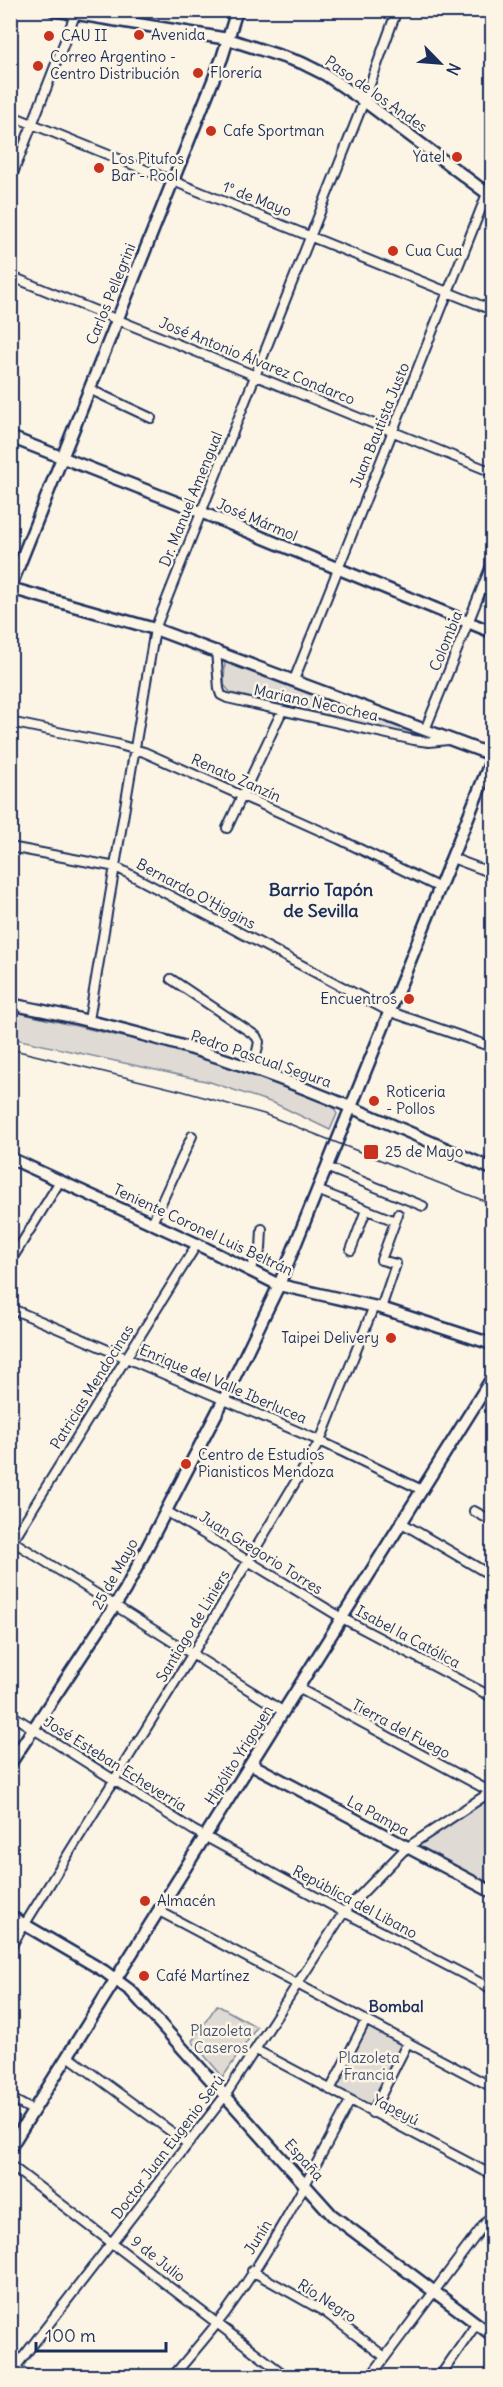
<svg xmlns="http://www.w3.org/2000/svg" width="503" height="2387" font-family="Delius,sans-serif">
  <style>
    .green { fill: #dfdbd4; stroke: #7d8599; stroke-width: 1.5 }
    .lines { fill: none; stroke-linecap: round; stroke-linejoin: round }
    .street-casing { stroke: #1b2f5e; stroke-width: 12 }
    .secondary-casing { stroke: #1b2f5e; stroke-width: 15 }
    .primary-casing { stroke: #1b2f5e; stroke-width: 16 }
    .street { stroke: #fcf5e5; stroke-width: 8 }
    .secondary { stroke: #fcf5e5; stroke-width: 10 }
    .primary { stroke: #fcf5e5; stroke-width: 12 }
    .tram { stroke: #1b2f5e; stroke-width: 1.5 }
    .poi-dot { fill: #c8321e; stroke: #fcf5e5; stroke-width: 2 }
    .labels { text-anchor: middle; stroke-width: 5; stroke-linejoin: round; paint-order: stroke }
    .poi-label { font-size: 15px; fill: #1b2f5e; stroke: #fcf5e5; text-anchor: start }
    .street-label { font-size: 15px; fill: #1b2f5e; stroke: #fcf5e5 }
    .park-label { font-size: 15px; fill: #425176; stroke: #fcf5e5 }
    .neighbourhood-label { font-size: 16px; font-weight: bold; fill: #1b2f5e; stroke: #fcf5e5 }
    .quarter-label { font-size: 18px; font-weight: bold; fill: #1b2f5e; stroke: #fcf5e5 }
  </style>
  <rect width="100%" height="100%" fill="#fcf5e5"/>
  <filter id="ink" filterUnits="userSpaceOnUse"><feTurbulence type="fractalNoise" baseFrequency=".0167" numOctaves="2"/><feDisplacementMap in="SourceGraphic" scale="12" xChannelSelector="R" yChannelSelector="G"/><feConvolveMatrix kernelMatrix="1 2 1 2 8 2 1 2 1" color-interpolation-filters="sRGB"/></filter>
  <g filter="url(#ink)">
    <path class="green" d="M225 660 412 730 410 735 231 693 224 685Z
      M11 1011 154 1044 227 1065 331 1103 337 1114 330 1130 276 1104 210 1082 11 1038Z
      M492 1793V1890L410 1848Z
      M217 2005 257 2027 223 2077 192 2041Z
      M366 2020 408 2042 372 2113 330 2090Z"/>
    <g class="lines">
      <g class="street-casing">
        <path id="street" d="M10 115 492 310
          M10 181 77 10
          M10 276 492 472
          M89 389 151 418
          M216 650 219 689 221 695 227 698 414 740 429 742 448 740
          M294 680 492 181
          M10 722 116 744 144 752 339 839 440 888
          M425 730 492 563
          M227 828 282 711
          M10 847 116 867 388 1011 492 1047
          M452 858 492 873
          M171 979 256 1036 259 1042 253 1069
          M89 1020 155 629 364 101 397 10
          M326 1167 423 1206
          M317 1190 395 1221
          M152 1223 192 1136
          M351 1250 366 1210
          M10 1262 60 1181
          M249 1271 261 1249 262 1229
          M10 1308 320 1441 422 1490
          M381 1308 396 1264 381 1260 398 1214
          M166 1511 342 1618 492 1697
          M474 1511 492 1521
          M402 1523 492 1576
          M11 1540 284 1712
          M10 1545 197 1244
          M298 1688 491 1792
          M10 1714 193 1830 344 1912 492 1989
          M159 1911 492 2087
          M10 1948 193 1653 320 1441 374 1306
          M256 2050 492 2175
          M68 2056 188 2144
          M330 2090 366 2020
          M10 2098 34 2111
          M372 2113 408 2042
          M10 2165 286 2376
          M252 2271 325 2312 385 2357
          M14 2369 225 2096 344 1912 406 1848 492 1791
          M173 2376C191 2355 209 2334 226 2312 274 2246 312 2172 350 2101
          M371 2376 492 2214
          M440 2376 477 2323"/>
      </g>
      <g class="secondary-casing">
        <path id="secondary" d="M53 10 228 39 302 63 326 75 364 101 492 197
          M10 437 186 506 492 632
          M10 588 222 58 237 10
          M10 588 155 629 492 755
          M10 1004C92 1020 174 1041 253 1069 334 1098 413 1134 492 1169
          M10 1158 197 1244 279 1285 381 1308 492 1344
          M10 1764 125 1590 224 1399 279 1285 492 758
          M251 1764 492 1892
          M10 1916 104 1971 131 1991 332 2215 492 2335
          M10 2148 492 1378"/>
      </g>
      <g class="primary-casing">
        <path id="primary" d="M10 2366 24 2376"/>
      </g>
      <use href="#street" class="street"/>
      <use href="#secondary" class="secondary"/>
      <use href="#primary" class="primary"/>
      <path class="tram" d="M10 1049 182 1091 264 1114 492 1204"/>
    </g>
  </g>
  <g class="poi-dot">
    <circle cx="139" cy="35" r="6"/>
    <circle cx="49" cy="36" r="6"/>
    <circle cx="38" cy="66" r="6"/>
    <circle cx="198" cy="73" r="6"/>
    <circle cx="211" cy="131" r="6"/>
    <circle cx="457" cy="157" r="6"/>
    <circle cx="99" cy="168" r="6"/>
    <circle cx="393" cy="251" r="6"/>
    <circle cx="409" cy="999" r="6"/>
    <circle cx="374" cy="1101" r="6"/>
    <rect x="363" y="1144" width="16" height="16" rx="3"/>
    <circle cx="391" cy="1338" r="6"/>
    <circle cx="186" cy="1464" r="6"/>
    <circle cx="145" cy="1901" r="6"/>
    <circle cx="144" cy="1976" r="6"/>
  </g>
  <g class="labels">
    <g class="poi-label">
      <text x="151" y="40">Avenida</text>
      <text x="61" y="41">CAU II</text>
      <text x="50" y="62">Correo Argentino -<tspan x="50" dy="17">Centro Distribución</tspan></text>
      <text x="210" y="78">Florería</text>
      <text x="223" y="136">Cafe Sportman</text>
      <text x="445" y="162" text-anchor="end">Yatel</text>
      <text x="111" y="164">Los Pitufos<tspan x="111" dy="17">Bar - Pool</tspan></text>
      <text x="405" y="256">Cua Cua</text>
      <text x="397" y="1004" text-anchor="end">Encuentros</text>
      <text x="386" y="1097">Roticeria<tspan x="386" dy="17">- Pollos</tspan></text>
      <text x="385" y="1157">25 de Mayo</text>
      <text x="379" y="1343" text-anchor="end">Taipei Delivery</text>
      <text x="198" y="1460">Centro de Estudios<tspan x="198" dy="17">Pianisticos Mendoza</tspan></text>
      <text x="157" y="1906">Almacén</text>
      <text x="156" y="1981">Café Martínez</text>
    </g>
    <g class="street-label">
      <text transform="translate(376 94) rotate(35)" y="5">Paso de los Andes</text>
      <text transform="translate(257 199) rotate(21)" y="5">1° de Mayo</text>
      <text transform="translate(111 294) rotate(-68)" y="5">Carlos Pellegrini</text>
      <text transform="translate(257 361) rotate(22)" y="5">José Antonio Álvarez Condarco</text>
      <text transform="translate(380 425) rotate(-68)" y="5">Juan Bautista Justo</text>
      <text transform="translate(191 499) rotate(-68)" y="5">Dr. Manuel Amengual</text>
      <text transform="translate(257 520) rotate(23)" y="5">José Mármol</text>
      <text transform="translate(446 641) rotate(-68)" y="5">Colombia</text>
      <text transform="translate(316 703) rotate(12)" y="5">Mariano Necochea</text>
      <text transform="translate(236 778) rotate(24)" y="5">Renato Zanzín</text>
      <text transform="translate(196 894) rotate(28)" y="5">Bernardo O'Higgins</text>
      <text transform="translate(261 1059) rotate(19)" y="5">Pedro Pascual Segura</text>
      <text transform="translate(203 1230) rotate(25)" y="5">Teniente Coronel Luis Beltrán</text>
      <text transform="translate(223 1384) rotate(23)" y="5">Enrique del Valle Iberlucea</text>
      <text transform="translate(92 1387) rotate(-58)" y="5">Patricias Mendocinas</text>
      <text transform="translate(261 1553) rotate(32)" y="5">Juan Gregorio Torres</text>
      <text transform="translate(115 1574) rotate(-61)" y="5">25 de Mayo</text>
      <text transform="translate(193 1626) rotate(-59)" y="5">Santiago de Liniers</text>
      <text transform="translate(408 1637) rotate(28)" y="5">Isabel la Católica</text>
      <text transform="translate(401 1729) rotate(28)" y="5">Tierra del Fuego</text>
      <text transform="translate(239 1755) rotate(-58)" y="5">Hipólito Yrigoyen</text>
      <text transform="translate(115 1764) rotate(32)" y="5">José Esteban Echeverría</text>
      <text transform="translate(378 1816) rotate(28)" y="5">La Pampa</text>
      <text transform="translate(355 1902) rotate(28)" y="5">República del Libano</text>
      <text transform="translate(396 2110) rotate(27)" y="5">Yapeyú</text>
      <text transform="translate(168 2147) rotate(-53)" y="5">Doctor Juan Eugenio Serú</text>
      <text transform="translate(304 2160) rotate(48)" y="5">España</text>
      <text transform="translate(258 2237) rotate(-58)" y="5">Junín</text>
      <text transform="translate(158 2259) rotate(38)" y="5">9 de Julio</text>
      <text transform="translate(327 2301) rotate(33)" y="5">Río Negro</text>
    </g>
    <g class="park-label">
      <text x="221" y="2036">Plazoleta<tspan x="221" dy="17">Caseros</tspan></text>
      <text x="369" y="2063">Plazoleta<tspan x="369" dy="17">Francia</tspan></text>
    </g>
    <g class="neighbourhood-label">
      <text x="396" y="2012">Bombal</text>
    </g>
    <g class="quarter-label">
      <text x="321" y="896">Barrio Tapón<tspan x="321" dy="21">de Sevilla</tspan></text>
    </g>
  </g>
  <rect width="503" height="2387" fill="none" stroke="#fcf5e5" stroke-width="36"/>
  <rect x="18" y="18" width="467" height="2351" fill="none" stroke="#1b2f5e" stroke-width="2" filter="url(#ink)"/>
  <g transform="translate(440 63) rotate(115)" stroke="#fcf5e5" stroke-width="4.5" paint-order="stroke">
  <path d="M0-4.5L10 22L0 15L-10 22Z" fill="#1b2f5e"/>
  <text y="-9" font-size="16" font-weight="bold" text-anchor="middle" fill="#1b2f5e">N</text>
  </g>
  <path d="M36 2342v9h130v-9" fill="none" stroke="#1b2f5e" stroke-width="3"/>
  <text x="45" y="2342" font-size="18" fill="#1b2f5e" stroke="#fcf5e5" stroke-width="4.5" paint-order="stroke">100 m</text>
</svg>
